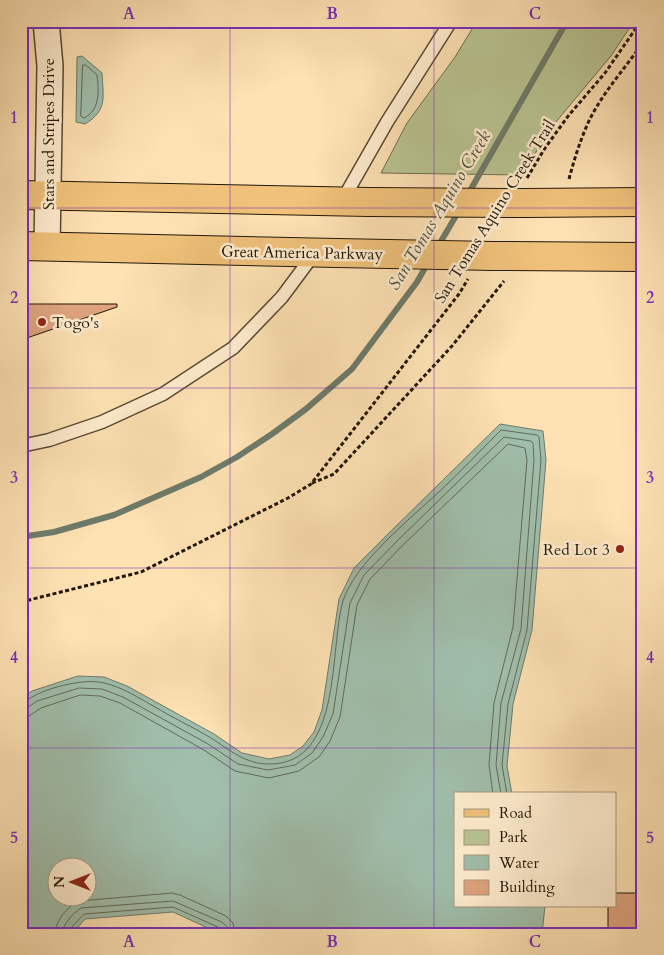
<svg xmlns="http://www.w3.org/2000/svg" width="664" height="955" font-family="Cardo,serif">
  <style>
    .green { fill: #b9c492; stroke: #6d6e4d }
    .water { fill: #a0beab; stroke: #6d7b6a; fill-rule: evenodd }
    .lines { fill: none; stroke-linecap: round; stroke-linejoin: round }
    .shore { stroke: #606a5a; stroke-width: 1 }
    .stream { stroke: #6d7b6a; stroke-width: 6 }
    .building { fill: #dea37e; stroke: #211708 }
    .lane-casing { stroke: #584a33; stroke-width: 15 }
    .street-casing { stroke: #584a33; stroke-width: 28 }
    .primary-casing { stroke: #211708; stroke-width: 30 }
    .path { stroke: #211708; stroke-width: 3; stroke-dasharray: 4 2.5; stroke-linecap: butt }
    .lane { stroke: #feecce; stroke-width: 12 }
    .street { stroke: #feecce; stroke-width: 25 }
    .primary { stroke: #efc17a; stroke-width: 28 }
    .primary-bridge-casing { stroke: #211708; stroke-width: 30; stroke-linecap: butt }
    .primary-bridge { stroke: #efc17a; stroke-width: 28 }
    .grid { fill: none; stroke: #7b2cbf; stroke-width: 1; stroke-opacity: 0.55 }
    .poi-dot { fill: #8f2418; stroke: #feecce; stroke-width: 2 }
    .labels { text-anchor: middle; stroke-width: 5; stroke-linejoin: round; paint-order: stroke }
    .street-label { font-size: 16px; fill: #211708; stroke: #feecce }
    .poi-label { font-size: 16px; fill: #211708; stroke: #feecce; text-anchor: start }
    .water-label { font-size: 18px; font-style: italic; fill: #4d5141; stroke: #feecce }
    .neatline { fill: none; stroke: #7b2cbf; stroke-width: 2 }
    .grid-label { font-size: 16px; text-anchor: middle; font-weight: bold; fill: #7b2cbf }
  </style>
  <rect width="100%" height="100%" fill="#fee2b4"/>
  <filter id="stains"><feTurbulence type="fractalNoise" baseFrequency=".004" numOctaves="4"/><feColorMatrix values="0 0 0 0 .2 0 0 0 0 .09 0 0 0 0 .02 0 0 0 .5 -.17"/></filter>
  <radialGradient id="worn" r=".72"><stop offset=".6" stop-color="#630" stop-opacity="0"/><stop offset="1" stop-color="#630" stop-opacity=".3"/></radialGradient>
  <path class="green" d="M477 21H634L611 56 550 129 522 175 381 173 407 123 455 57Z"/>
  <path class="water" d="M82 56 102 73C103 97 108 110 85 124L76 122 77 57Z
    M500 424 543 431 546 460 532 630 513 704 507 766 512 794H455V906H545L542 934H221L173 912 85 919 72 934H21V699L32 691 78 676 104 677 127 686 214 734 242 753 269 759 290 755 303 746 314 732 322 710 339 599 354 568 389 533ZM58 868H88V898H58Z"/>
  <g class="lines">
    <path class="shore" d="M83 65H86L97 75C99 92 100 110 84 118L81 116Z
      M21 703C27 702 29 698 34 696 50 687 86 678 104 683 122 687 139 698 155 707 173 718 193 727 211 738 230 750 245 764 269 764 343 765 329 649 343 601 354 564 411 518 440 491 461 471 481 450 501 430L537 435 539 437 541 460 527 630 508 704 502 765 507 794
      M21 709 27 708 37 701 79 688 102 689 123 697 208 744 238 764 268 770 295 765 312 753 323 737 333 714 350 603 364 575 397 541 504 437 531 441 533 443 534 460 521 629 501 703 496 765 501 794
      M21 717 29 716 41 708 80 695 100 696 120 703 204 750 235 771 269 778 299 771 319 757 330 741 340 717 357 605 370 579 402 546 508 444 525 448 527 460 513 627 494 703 489 765 493 794
      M55 934C55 921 67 907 79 901L172 893 180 895 226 916 233 923 235 934
      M62 934C63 924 73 913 81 908L173 901 222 922 227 927 228 934
      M68 934 70 929 84 914 173 907 218 927 221 930V934"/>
    <path class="stream" d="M467 196 567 21
      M437 248 460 209
      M21 537 54 532 114 515 201 477 237 457 272 434 306 409 352 369 417 282 429 261"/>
  </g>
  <path class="building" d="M21 304H117V307L21 340Z
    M615 893H643V934H608V906H615Z"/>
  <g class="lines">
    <g class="lane-casing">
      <path id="lane" d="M342 201 387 122 451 21
        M21 446 49 440 102 422 163 394 233 348 282 297 314 254"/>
    </g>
    <g class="street-casing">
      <path id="street" d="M46 21 50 66 47 247"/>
    </g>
    <g class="primary-casing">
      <path id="primary" d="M21 195 369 202
        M525 203 643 202
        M21 246 337 253
        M493 256 643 257"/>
    </g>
    <path class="path" d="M527 178 545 148 569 115 605 73 641 21
      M569 179C574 160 580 141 588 123 602 93 625 69 643 42
      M312 483 334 474 452 346 504 281
      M21 602 141 572 288 498 311 484 459 294 468 279"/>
    <use href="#lane" class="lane"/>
    <use href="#street" class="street"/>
    <use href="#primary" class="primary"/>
    <g class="primary-bridge-casing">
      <path id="primary-bridge" d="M369 202 525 203
        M337 253 493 256"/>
    </g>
    <use href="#primary-bridge" class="primary-bridge"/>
  </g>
  <path class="grid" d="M230 21V934M434 21V934M21 208H643M21 388H643M21 568H643M21 748H643"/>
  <g class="poi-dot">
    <circle cx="42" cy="322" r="5"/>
    <circle cx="620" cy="549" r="5"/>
  </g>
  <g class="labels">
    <g class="street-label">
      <text transform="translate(48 134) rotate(-90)" y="6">Stars and Stripes Drive</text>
      <text transform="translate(494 211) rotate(-58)" y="6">San Tomas Aquino Creek Trail</text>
      <text transform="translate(302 252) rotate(1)" y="6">Great America Parkway</text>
    </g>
    <g class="poi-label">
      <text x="52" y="328">Togo's</text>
      <text x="610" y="555" text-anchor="end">Red Lot 3</text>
    </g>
    <g class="water-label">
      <text transform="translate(439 210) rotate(-59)" y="6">San Tomas Aquino Creek</text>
    </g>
  </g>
  <rect width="664" height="955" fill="none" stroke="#fee2b4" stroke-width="55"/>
  <rect x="454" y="792" width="162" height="115" fill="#feecce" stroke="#a6977f"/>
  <rect x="464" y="809" width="25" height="8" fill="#efc17a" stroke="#a6977f"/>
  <text x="499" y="818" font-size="15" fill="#211708">Road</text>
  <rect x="464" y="830" width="25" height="15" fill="#b9c492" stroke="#a6977f"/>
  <text x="499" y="842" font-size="15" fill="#211708">Park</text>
  <rect x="464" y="855" width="25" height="15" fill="#a0beab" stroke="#a6977f"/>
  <text x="499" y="868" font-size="15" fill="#211708">Water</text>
  <rect x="464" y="880" width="25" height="15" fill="#dea37e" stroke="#a6977f"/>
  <text x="499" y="892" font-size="15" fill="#211708">Building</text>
  <g transform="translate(72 882) rotate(270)"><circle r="24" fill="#feecce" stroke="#a6977f"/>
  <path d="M0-4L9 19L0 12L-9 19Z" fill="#8f2418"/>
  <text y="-8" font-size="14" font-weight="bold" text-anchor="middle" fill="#211708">N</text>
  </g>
  <rect x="28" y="28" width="608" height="900" class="neatline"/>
  <g class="grid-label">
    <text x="129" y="19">A</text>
    <text x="332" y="19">B</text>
    <text x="535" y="19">C</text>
    <text x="14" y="123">1</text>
    <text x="650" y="123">1</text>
    <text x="14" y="303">2</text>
    <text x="650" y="303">2</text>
    <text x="14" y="483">3</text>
    <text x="650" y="483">3</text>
    <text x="14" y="663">4</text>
    <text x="650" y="663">4</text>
    <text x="14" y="843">5</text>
    <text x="650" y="843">5</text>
    <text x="129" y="947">A</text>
    <text x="332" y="947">B</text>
    <text x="535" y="947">C</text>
  </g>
  <rect width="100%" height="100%" filter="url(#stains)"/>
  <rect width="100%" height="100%" fill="url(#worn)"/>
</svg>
